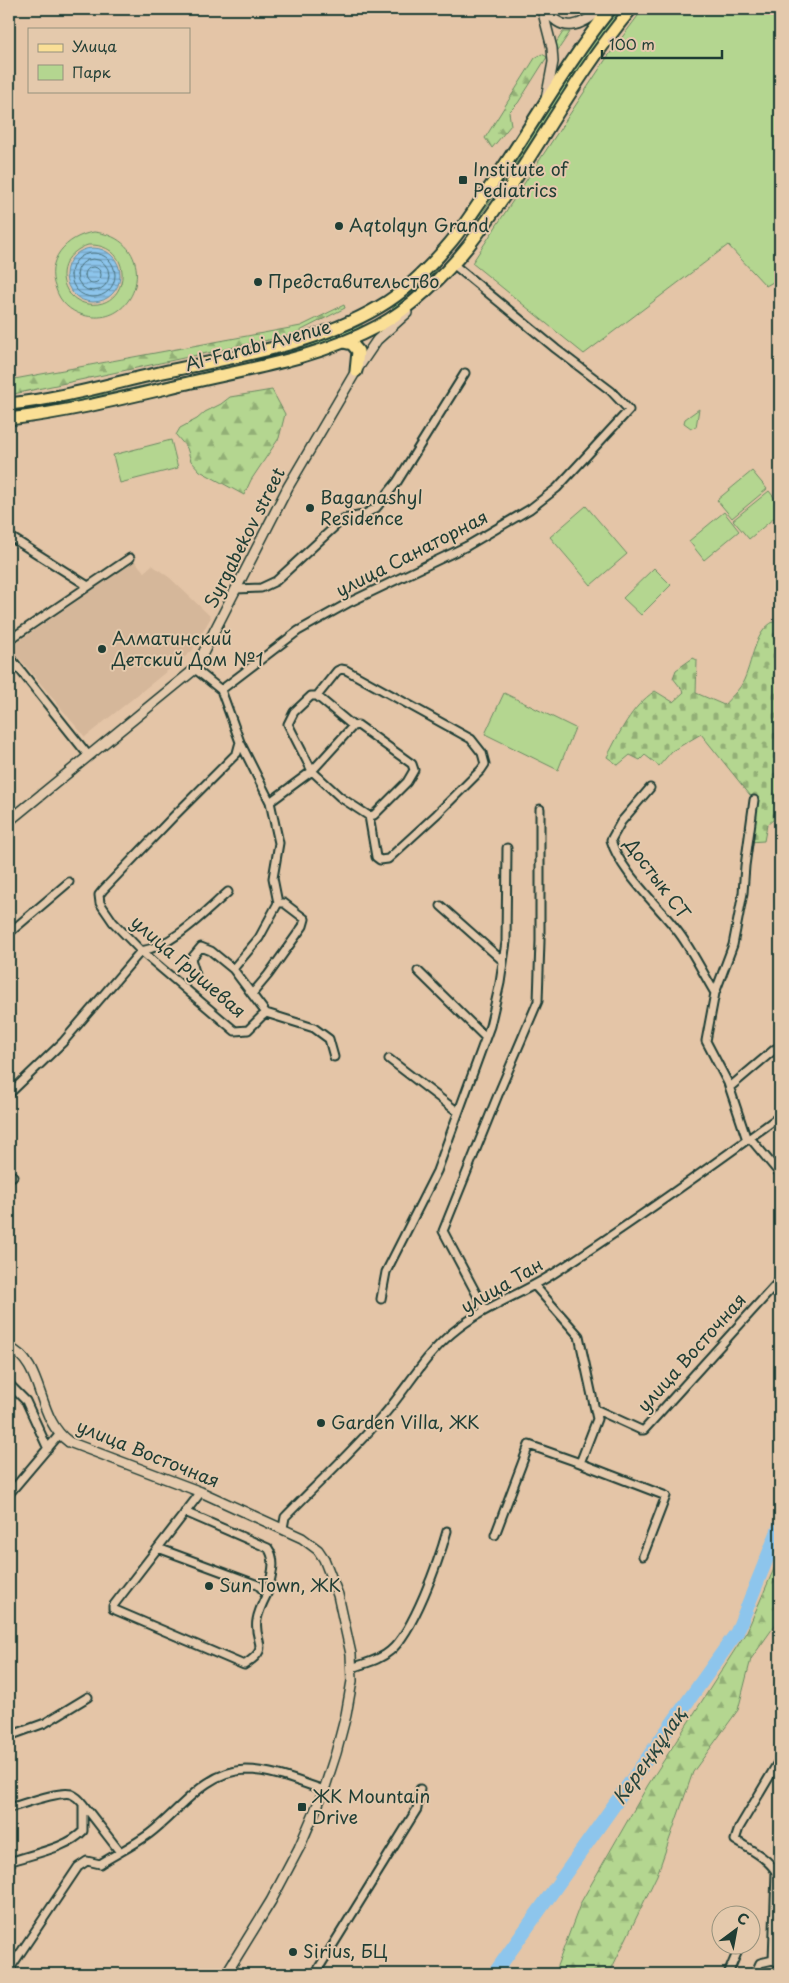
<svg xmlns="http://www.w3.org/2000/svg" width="789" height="1983" font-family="'Playpen Sans',sans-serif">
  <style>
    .built { fill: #d5b79a }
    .green { fill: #b4d690; stroke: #6a8a62; fill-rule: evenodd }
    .forest { fill: url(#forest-firs); stroke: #6a8a62 }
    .cemetery { fill: url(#cemetery-stones); stroke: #6a8a62 }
    .water { fill: url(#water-rules); stroke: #618fa2 }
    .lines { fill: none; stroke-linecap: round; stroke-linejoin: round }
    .shore { stroke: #4b737e; stroke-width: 1 }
    .river { stroke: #8dc5ec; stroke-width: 14 }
    .minor-casing { stroke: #1f3d34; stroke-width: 11 }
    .tertiary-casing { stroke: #1f3d34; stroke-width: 12 }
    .primary-casing { stroke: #1f3d34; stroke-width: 15 }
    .minor { stroke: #e4c9ac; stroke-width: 7 }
    .tertiary { stroke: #e4c9ac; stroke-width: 9 }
    .primary { stroke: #fadf96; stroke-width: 11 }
    .poi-dot { fill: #1f3d34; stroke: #e4c9ac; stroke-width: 2 }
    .labels { text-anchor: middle; stroke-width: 4; stroke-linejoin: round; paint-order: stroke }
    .poi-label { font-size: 18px; fill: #1f3d34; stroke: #e4c9ac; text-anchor: start }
    .street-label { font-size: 18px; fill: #1f3d34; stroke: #e4c9ac }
    .water-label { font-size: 19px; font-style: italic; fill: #24443d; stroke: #e4c9ac }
  </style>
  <defs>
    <pattern id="forest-firs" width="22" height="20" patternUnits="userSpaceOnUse" patternTransform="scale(1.25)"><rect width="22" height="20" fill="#b4d690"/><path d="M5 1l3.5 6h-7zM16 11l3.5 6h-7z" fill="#92af76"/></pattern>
    <pattern id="cemetery-stones" width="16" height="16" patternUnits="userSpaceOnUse" patternTransform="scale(1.25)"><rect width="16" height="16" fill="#b4d690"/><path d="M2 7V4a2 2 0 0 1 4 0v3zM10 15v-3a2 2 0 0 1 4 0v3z" fill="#92af76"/></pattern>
    <pattern id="water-rules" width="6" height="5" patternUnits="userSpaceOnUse" patternTransform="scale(1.25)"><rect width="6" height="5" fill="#8dc5ec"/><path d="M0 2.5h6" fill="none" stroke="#73a1c0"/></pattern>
  </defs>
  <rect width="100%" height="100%" fill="#e4c5a7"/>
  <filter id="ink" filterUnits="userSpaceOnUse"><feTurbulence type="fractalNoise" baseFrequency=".02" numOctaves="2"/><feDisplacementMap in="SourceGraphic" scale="10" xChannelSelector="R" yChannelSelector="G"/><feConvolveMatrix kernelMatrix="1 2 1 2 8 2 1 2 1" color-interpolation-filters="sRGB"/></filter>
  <g filter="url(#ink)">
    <path class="built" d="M135 561 144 572 152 565 170 578 211 617 192 651 85 737 10 647Z"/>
    <path class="green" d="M620 9H626L593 50 483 212 432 275 393 310 392 307 430 272 480 212 588 48Z
      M643 9H780V278L766 286 728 245 584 354 472 263 606 59Z
      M563 32H570L554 56V46Z
      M94 232C162 239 141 332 83 315 70 311 60 302 56 289 44 261 66 236 94 232ZM88 245C136 243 131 310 88 304 80 303 71 297 67 290 56 270 69 251 88 245Z
      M363 325 364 327 283 359 121 395 9 416V412L121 391 282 355Z
      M699 409 696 427 691 428 684 423 685 419Z
      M171 440 178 468 120 483 113 455Z
      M752 471 767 489 732 518 717 500Z
      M769 491 780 505V513L749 539 733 520Z
      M586 506 627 554 591 585 550 537Z
      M724 512 739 531 704 560 689 541Z
      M654 568 671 585 641 615 623 598Z
      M504 693 575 728 558 770 485 734Z"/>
    <path class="forest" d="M542 54 547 57 518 103 509 112 511 125 492 148 485 138 535 58Z
      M344 305 345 308 292 335 9 395V380L301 326Z
      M272 390 285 414 279 438 251 480 244 495 200 471 191 461 187 448 176 435 180 428 197 419 205 412 221 404 230 397Z
      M780 1555V1618L751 1659 738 1710 693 1772 657 1875 609 1974H554L581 1902 648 1785 747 1631Z"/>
    <path class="cemetery" d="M779 620 780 814 767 825 764 841 749 842 754 800 701 734 672 751 659 766 645 755 640 760 630 755 618 765 607 757C620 732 631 707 655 691L673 702 684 692 673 678 676 670 693 658 697 660 696 693 724 705C730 698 738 691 742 684 753 664 754 625 779 620Z"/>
    <path class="water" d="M66 275a27 27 0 1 1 54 0a27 27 0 1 1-54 0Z"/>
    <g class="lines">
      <path class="shore" d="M71 275a22 22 0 1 1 44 0a22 22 0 1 1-44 0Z
        M77 275a16 16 0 1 1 32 0a16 16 0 1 1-32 0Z
        M85 275a8 8 0 1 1 16 0a8 8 0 1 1-16 0Z"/>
      <path class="river" d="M494 1974 737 1632 780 1526"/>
      <g class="minor-casing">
        <path id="minor" d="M9 536 88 586
          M236 589 261 588 276 581 343 519 363 515 376 508 397 482 465 373
          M9 640 130 558
          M9 656 88 755
          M195 669 221 690 298 631 350 602 467 546 530 509 557 488 629 410 611 391 556 349 453 264
          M9 672 18 667
          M221 690 240 742 237 753 174 816 103 890 99 895 100 903 113 922 141 951 235 1031 248 1030 261 1017 266 1013 314 1028 329 1039 334 1057
          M317 696 337 671 341 669 346 670 471 739 482 753 485 764 481 770 437 814 388 859 380 860 376 857 369 816
          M358 725 412 764 414 770 407 782 374 815 369 816 340 797 312 771 353 726Z
          M650 788 621 822 611 840C620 872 659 906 679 933 693 952 703 973 715 993
          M270 802 312 771 288 724 294 712 311 696H317L353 726
          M441 906 503 961
          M9 933 69 882
          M233 969 266 1013
          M418 971 485 1037
          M196 975 191 959 201 947 211 951 233 969 259 938 278 903 273 878 279 843 270 802 240 742
          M252 994 268 975 303 926 305 919 284 903H278
          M389 1059 458 1112
          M730 1087 775 1049
          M9 1094 63 1042 141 951C173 946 204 913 228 892
          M750 1138 780 1174
          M747 1140 728 1083 706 1041 715 993 733 945 743 893 745 866 754 800
          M9 1178 13 1176
          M535 1286 579 1336 597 1419 580 1463 666 1496 643 1556
          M381 1299 386 1272 437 1171 490 1026 500 983 506 942 507 848
          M485 1310 443 1231 500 1090 538 1001 540 941V809
          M9 1384 26 1401 48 1449
          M595 1409 641 1430H644L780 1280
          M9 1494 59 1435
          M185 1512 268 1548C278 1562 270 1579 267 1594
          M283 1528 285 1517C317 1484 352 1452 382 1417 406 1390 424 1356 452 1333 483 1307 520 1295 553 1274 631 1224 706 1170 780 1116
          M495 1535 529 1445 580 1463
          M158 1548 258 1585 267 1594C263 1602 258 1612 257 1620 253 1643 273 1647 244 1665L113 1609V1606L201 1492
          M352 1668C365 1663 380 1660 390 1651 413 1633 439 1560 447 1531
          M9 1736 45 1723 88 1697
          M9 1808C24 1804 57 1791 71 1794 76 1796 80 1800 83 1804L120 1852
          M9 1862C31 1854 68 1848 83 1831V1804
          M773 1960 776 1872C767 1857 749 1849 735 1840L739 1828 780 1759
          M773 1960 780 1964
          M9 1970 78 1867 87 1861 100 1864C116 1854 134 1845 149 1834 180 1811 204 1771 246 1770 272 1770 300 1782 324 1790
          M315 1974 417 1809 420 1789
          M728 1974 740 1946
          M755 1974 760 1963 773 1960"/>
      </g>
      <g class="tertiary-casing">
        <path id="tertiary" d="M542 9 552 48 553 62 546 99
          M546 9C562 35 582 26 601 9
          M9 821 195 669 288 487 356 371 377 340 407 313
          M9 1348C45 1363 35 1418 69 1442L201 1492 302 1538 318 1550 324 1559 338 1595 351 1654 352 1681 346 1715 336 1753 324 1790 299 1848 271 1901 226 1974"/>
      </g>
      <g class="primary-casing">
        <path id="primary" d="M343 342 352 344 358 351 356 371
          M9 404C59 399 110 384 159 373 232 357 313 346 379 307 405 292 430 267 450 243 463 228 474 210 486 193 528 133 564 67 610 9
          M9 419C70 412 132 396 192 382 254 368 321 357 378 326 410 309 446 274 469 245 528 169 570 82 631 9"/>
      </g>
      <use href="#minor" class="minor"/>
      <use href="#tertiary" class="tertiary"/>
      <use href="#primary" class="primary"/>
    </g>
  </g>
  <g class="poi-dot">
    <rect x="458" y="175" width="10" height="10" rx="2.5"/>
    <circle cx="339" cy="226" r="5"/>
    <circle cx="258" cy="282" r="5"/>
    <circle cx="310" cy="508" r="5"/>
    <circle cx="102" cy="649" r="5"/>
    <circle cx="321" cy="1423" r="5"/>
    <circle cx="209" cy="1586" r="5"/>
    <rect x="297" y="1802" width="10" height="10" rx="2.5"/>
    <circle cx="293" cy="1952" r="5"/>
  </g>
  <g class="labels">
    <g class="poi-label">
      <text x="473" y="176">Institute of<tspan x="473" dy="21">Pediatrics</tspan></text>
      <text x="349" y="232">Aqtolqyn Grand</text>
      <text x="268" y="288">Представительство</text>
      <text x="320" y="504">Baganashyl<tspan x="320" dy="21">Residence</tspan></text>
      <text x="112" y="645">Алматинский<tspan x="112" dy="21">Детский Дом №1</tspan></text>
      <text x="331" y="1429">Garden Villa, ЖК</text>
      <text x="219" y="1592">Sun Town, ЖК</text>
      <text x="312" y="1803">ЖК Mountain<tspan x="312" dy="21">Drive</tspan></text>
      <text x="303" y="1958">Sirius, БЦ</text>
    </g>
    <g class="street-label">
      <text transform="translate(258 346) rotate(-15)" y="6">Al-Farabi Avenue</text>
      <text transform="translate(245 538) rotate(-63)" y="6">Syrgabekov street</text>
      <text transform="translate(412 554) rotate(-27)" y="6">улица Санаторная</text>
      <text transform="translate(657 879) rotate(53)" y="6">Достык СТ</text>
      <text transform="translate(188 967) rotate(41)" y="6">улица Грушевая</text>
      <text transform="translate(502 1286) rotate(-30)" y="6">улица Тан</text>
      <text transform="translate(692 1353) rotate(-48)" y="6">улица Восточная</text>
      <text transform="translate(148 1454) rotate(22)" y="6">улица Восточная</text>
    </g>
    <g class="water-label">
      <text transform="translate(649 1756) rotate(-55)" y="7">Кереңқұлақ</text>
    </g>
  </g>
  <rect width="789" height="1983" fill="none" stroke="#e4c9ac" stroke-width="30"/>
  <rect x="15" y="15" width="759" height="1953" fill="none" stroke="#1f3d34" stroke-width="2" filter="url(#ink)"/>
  <rect x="28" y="28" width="162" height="65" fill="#e4c9ac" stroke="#95917c"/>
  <rect x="38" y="44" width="25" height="8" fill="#fadf96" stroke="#95917c"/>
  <text x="72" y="52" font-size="15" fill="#1f3d34">Улица</text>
  <rect x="38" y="65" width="25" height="15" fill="#b4d690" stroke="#95917c"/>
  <text x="72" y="78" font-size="15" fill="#1f3d34">Парк</text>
  <g transform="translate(736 1930) rotate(32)"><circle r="24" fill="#e4c9ac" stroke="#95917c"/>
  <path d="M0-4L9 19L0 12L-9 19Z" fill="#1f3d34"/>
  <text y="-8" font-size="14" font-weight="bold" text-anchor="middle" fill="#1f3d34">С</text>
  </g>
  <path d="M602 50v8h120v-8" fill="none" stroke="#1f3d34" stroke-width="2.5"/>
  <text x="609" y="50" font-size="15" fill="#1f3d34" stroke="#e4c9ac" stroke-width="4" paint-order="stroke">100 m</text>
</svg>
